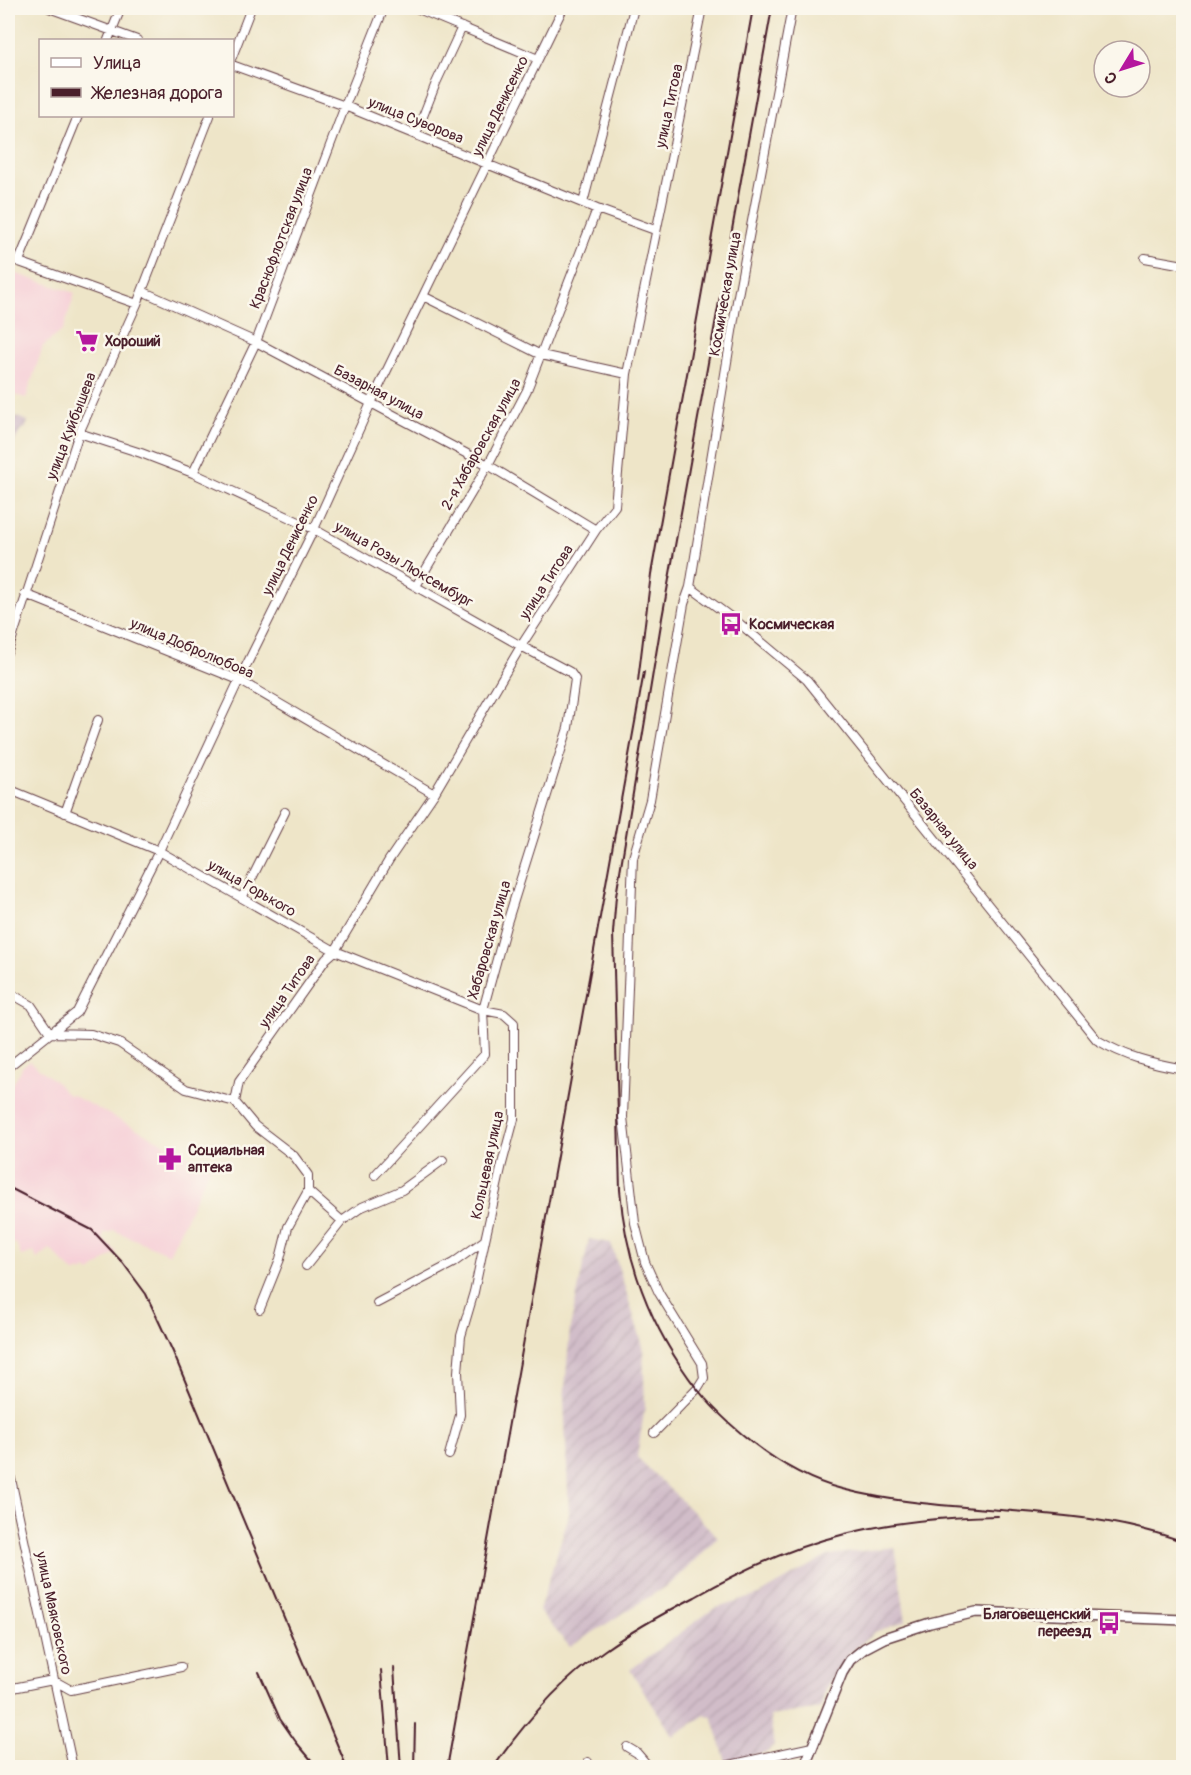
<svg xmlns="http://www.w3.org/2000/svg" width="1191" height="1775" font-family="Pangolin,sans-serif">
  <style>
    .built { fill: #f6cfd7 }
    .industrial { fill: url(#industrial-furrows) }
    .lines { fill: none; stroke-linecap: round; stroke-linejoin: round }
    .minor-casing { stroke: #633d43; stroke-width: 10 }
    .tertiary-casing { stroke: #633d43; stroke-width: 12 }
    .minor { stroke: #fff; stroke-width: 8 }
    .tertiary { stroke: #fff; stroke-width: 9 }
    .rail { stroke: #4a1f2b; stroke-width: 2 }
    .labels { text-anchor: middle; stroke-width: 5; stroke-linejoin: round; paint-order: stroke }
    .street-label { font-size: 15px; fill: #4a1f2b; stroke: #fbf7ec }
    .poi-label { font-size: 15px; font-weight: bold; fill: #4a1f2b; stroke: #fbf7ec; text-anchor: start }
  </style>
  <defs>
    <pattern id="industrial-furrows" width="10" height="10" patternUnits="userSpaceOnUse" patternTransform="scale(1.5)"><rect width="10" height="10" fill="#d1bdc9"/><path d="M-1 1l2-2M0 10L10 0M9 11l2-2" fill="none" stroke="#b5a2ad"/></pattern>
  </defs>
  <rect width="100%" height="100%" fill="#fbf7ec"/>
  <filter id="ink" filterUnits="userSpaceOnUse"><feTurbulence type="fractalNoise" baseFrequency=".0167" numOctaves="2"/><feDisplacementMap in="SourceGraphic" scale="12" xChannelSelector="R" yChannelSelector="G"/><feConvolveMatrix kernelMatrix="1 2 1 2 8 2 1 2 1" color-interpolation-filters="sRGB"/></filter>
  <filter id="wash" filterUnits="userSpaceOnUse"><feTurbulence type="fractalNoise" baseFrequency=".008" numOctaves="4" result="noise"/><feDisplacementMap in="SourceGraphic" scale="24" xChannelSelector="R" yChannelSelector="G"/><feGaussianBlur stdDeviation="1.35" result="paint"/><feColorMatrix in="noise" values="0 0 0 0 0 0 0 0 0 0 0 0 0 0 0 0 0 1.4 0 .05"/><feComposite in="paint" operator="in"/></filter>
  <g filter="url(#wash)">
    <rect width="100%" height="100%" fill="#eee5c8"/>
    <path class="built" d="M8 271 75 293 63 330 43 346 26 398 8 393Z
      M29 1061 56 1082 69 1096 70 1094 210 1167 169 1254 113 1230 110 1233H104L103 1240 117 1252 90 1272 87 1269 82 1272 80 1270 75 1274 50 1249 37 1259 34 1252 21 1256 16 1243 8 1245V1093L22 1067Z"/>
    <path class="industrial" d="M8 414 28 421 25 429 22 428 8 454Z
      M589 1239 611 1243 643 1346 645 1406 637 1457 718 1537 674 1581 570 1647 539 1611 569 1515 564 1400 570 1328Z
      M895 1547 906 1621 875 1632 848 1655 825 1689 821 1708 770 1716 774 1746 767 1752 726 1762 712 1716 705 1715 673 1736 630 1670 713 1609 759 1595 829 1555Z"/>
  </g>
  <g filter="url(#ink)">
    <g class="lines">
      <g class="minor-casing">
        <path id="minor" d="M49 8 137 40
          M416 8 538 59
          M108 40 121 8
          M232 57 251 8
          M232 65 345 106 597 209 655 230
          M416 134 436 83 462 27
          M583 203 634 8
          M8 258 137 304
          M1145 258 1184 265
          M19 261 78 116
          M142 291 256 342 371 403 488 465 596 530
          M423 296 541 355 627 374
          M79 433 141 453 193 473 314 529 521 646 570 672 575 679 568 728 506 926 483 1010 485 1054 375 1175
          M193 473 256 342 345 106 384 8
          M416 586 488 465 527 390 597 209
          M690 587 740 624 807 680 1097 1040C1126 1057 1151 1063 1184 1069
          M25 594 239 680 434 794
          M8 651 79 433 137 304 210 116
          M8 789 159 851 335 951 483 1010 504 1014 514 1023V1119L502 1164 485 1240 453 1263 377 1303
          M65 813 98 720
          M242 898 285 812
          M8 992 31 1005 50 1033 91 1034 119 1043 186 1089 235 1102 255 1126 294 1156 308 1175V1191L288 1227 280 1259 260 1309
          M8 1067 77 1012 159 851 239 680 314 529 371 403 563 8
          M235 1102 239 1082 326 959 335 951 389 860 434 794 521 646 596 530 615 506 627 374 702 8
          M308 1191 342 1221
          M306 1266 342 1221 362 1207 402 1190 443 1160
          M654 1433 697 1389 704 1378 702 1363 659 1293 645 1262 635 1223 623 1117 633 858 650 800 684 604 690 587 737 301 792 8
          M449 1455 460 1415 458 1372 461 1336 474 1292 485 1240
          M8 1465 73 1768
          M8 1689 53 1680 71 1690 181 1667
          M627 1747 637 1753 650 1768
          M588 1762 589 1768
          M716 1768 812 1747"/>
      </g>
      <g class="tertiary-casing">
        <path id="tertiary" d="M804 1768 842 1673 850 1660 865 1648 884 1638 930 1623 976 1612 1184 1620"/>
      </g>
      <use href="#minor" class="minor"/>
      <use href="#tertiary" class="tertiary"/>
      <path class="rail" d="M772 8 662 618 616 896 613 933 620 1190C625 1256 645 1313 682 1368 716 1420 781 1473 842 1489 954 1518 1074 1501 1184 1542
        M638 681 651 574 753 8
        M8 1187 92 1230 123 1263 146 1294 173 1352 347 1768
        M394 1668 401 1768
        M381 1670 389 1768
        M259 1672 280 1719 296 1742 318 1768
        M414 1768 415 1724
        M447 1768 644 672
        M493 1768C524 1723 560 1681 605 1650 633 1630 664 1613 695 1597 742 1570 792 1547 845 1534 895 1521 946 1517 998 1516"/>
    </g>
  </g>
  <defs>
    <g id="supermarket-bare" transform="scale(1.8)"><path d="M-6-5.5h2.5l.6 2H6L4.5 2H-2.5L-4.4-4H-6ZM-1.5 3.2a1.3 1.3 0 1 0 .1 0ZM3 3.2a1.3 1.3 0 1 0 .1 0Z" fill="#b5179e" stroke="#fbf7ec" stroke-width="2.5" paint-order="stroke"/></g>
    <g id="bus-bare" transform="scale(1.8)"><path d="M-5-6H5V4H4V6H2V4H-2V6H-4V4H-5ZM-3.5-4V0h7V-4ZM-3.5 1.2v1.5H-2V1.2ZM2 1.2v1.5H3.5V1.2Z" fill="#b5179e" stroke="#fbf7ec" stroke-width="2.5" paint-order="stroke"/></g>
    <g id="pharmacy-bare" transform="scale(1.8)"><path d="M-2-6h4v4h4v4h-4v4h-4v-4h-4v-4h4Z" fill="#b5179e" stroke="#fbf7ec" stroke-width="2.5" paint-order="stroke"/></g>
  </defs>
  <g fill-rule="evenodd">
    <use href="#supermarket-bare" x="87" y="341"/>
    <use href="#bus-bare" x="731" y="624"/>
    <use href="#pharmacy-bare" x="170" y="1159"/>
    <use href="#bus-bare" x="1109" y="1623"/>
  </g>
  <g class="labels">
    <g class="street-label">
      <text transform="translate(500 106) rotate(-64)" y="5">улица Денисенко</text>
      <text transform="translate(669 106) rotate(-78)" y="5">улица Титова</text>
      <text transform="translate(416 120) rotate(22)" y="5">улица Суворова</text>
      <text transform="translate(281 238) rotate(-69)" y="5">Краснофлотская улица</text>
      <text transform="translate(725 294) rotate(-80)" y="5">Космическая улица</text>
      <text transform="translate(379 392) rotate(28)" y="5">Базарная улица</text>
      <text transform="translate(71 426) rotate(-69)" y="5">улица Куйбышева</text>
      <text transform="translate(481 444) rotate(-61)" y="5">2-я Хабаровская улица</text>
      <text transform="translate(290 545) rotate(-64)" y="5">улица Денисенко</text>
      <text transform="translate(404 564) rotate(30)" y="5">улица Розы Люксембург</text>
      <text transform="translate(546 582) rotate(-57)" y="5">улица Титова</text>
      <text transform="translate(192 648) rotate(23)" y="5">улица Добролюбова</text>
      <text transform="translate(944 829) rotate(51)" y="5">Базарная улица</text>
      <text transform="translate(252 888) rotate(30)" y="5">улица Горького</text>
      <text transform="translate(489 940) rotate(-74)" y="5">Хабаровская улица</text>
      <text transform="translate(287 991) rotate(-55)" y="5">улица Титова</text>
      <text transform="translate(487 1165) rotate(-78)" y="5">Кольцевая улица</text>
      <text transform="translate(54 1613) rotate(78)" y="5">улица Маяковского</text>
    </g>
    <g class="poi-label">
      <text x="105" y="346">Хороший</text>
      <text x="749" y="629">Космическая</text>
      <text x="188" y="1155">Социальная<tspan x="188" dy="17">аптека</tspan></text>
      <text x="1091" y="1619" text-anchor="end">Благовещенский<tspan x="1091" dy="17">переезд</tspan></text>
    </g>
  </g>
  <rect width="1191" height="1775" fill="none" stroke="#fbf7ec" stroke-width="30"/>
  <rect x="39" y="39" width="195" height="78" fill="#fbf7ec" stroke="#b4a19f" stroke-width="1.5"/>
  <rect x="51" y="58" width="30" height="9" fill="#ffffff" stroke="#b4a19f" stroke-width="1.5"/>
  <text x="93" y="69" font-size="18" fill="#4a1f2b">Улица</text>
  <rect x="51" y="88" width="30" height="9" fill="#4a1f2b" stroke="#b4a19f" stroke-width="1.5"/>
  <text x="93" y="99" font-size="18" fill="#4a1f2b">Железная дорога</text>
  <g transform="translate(1122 69) rotate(232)"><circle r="28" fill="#fbf7ec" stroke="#b4a19f" stroke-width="1.5"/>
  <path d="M0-4.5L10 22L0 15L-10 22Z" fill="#b5179e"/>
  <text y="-9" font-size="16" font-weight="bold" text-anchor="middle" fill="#4a1f2b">С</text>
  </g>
</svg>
